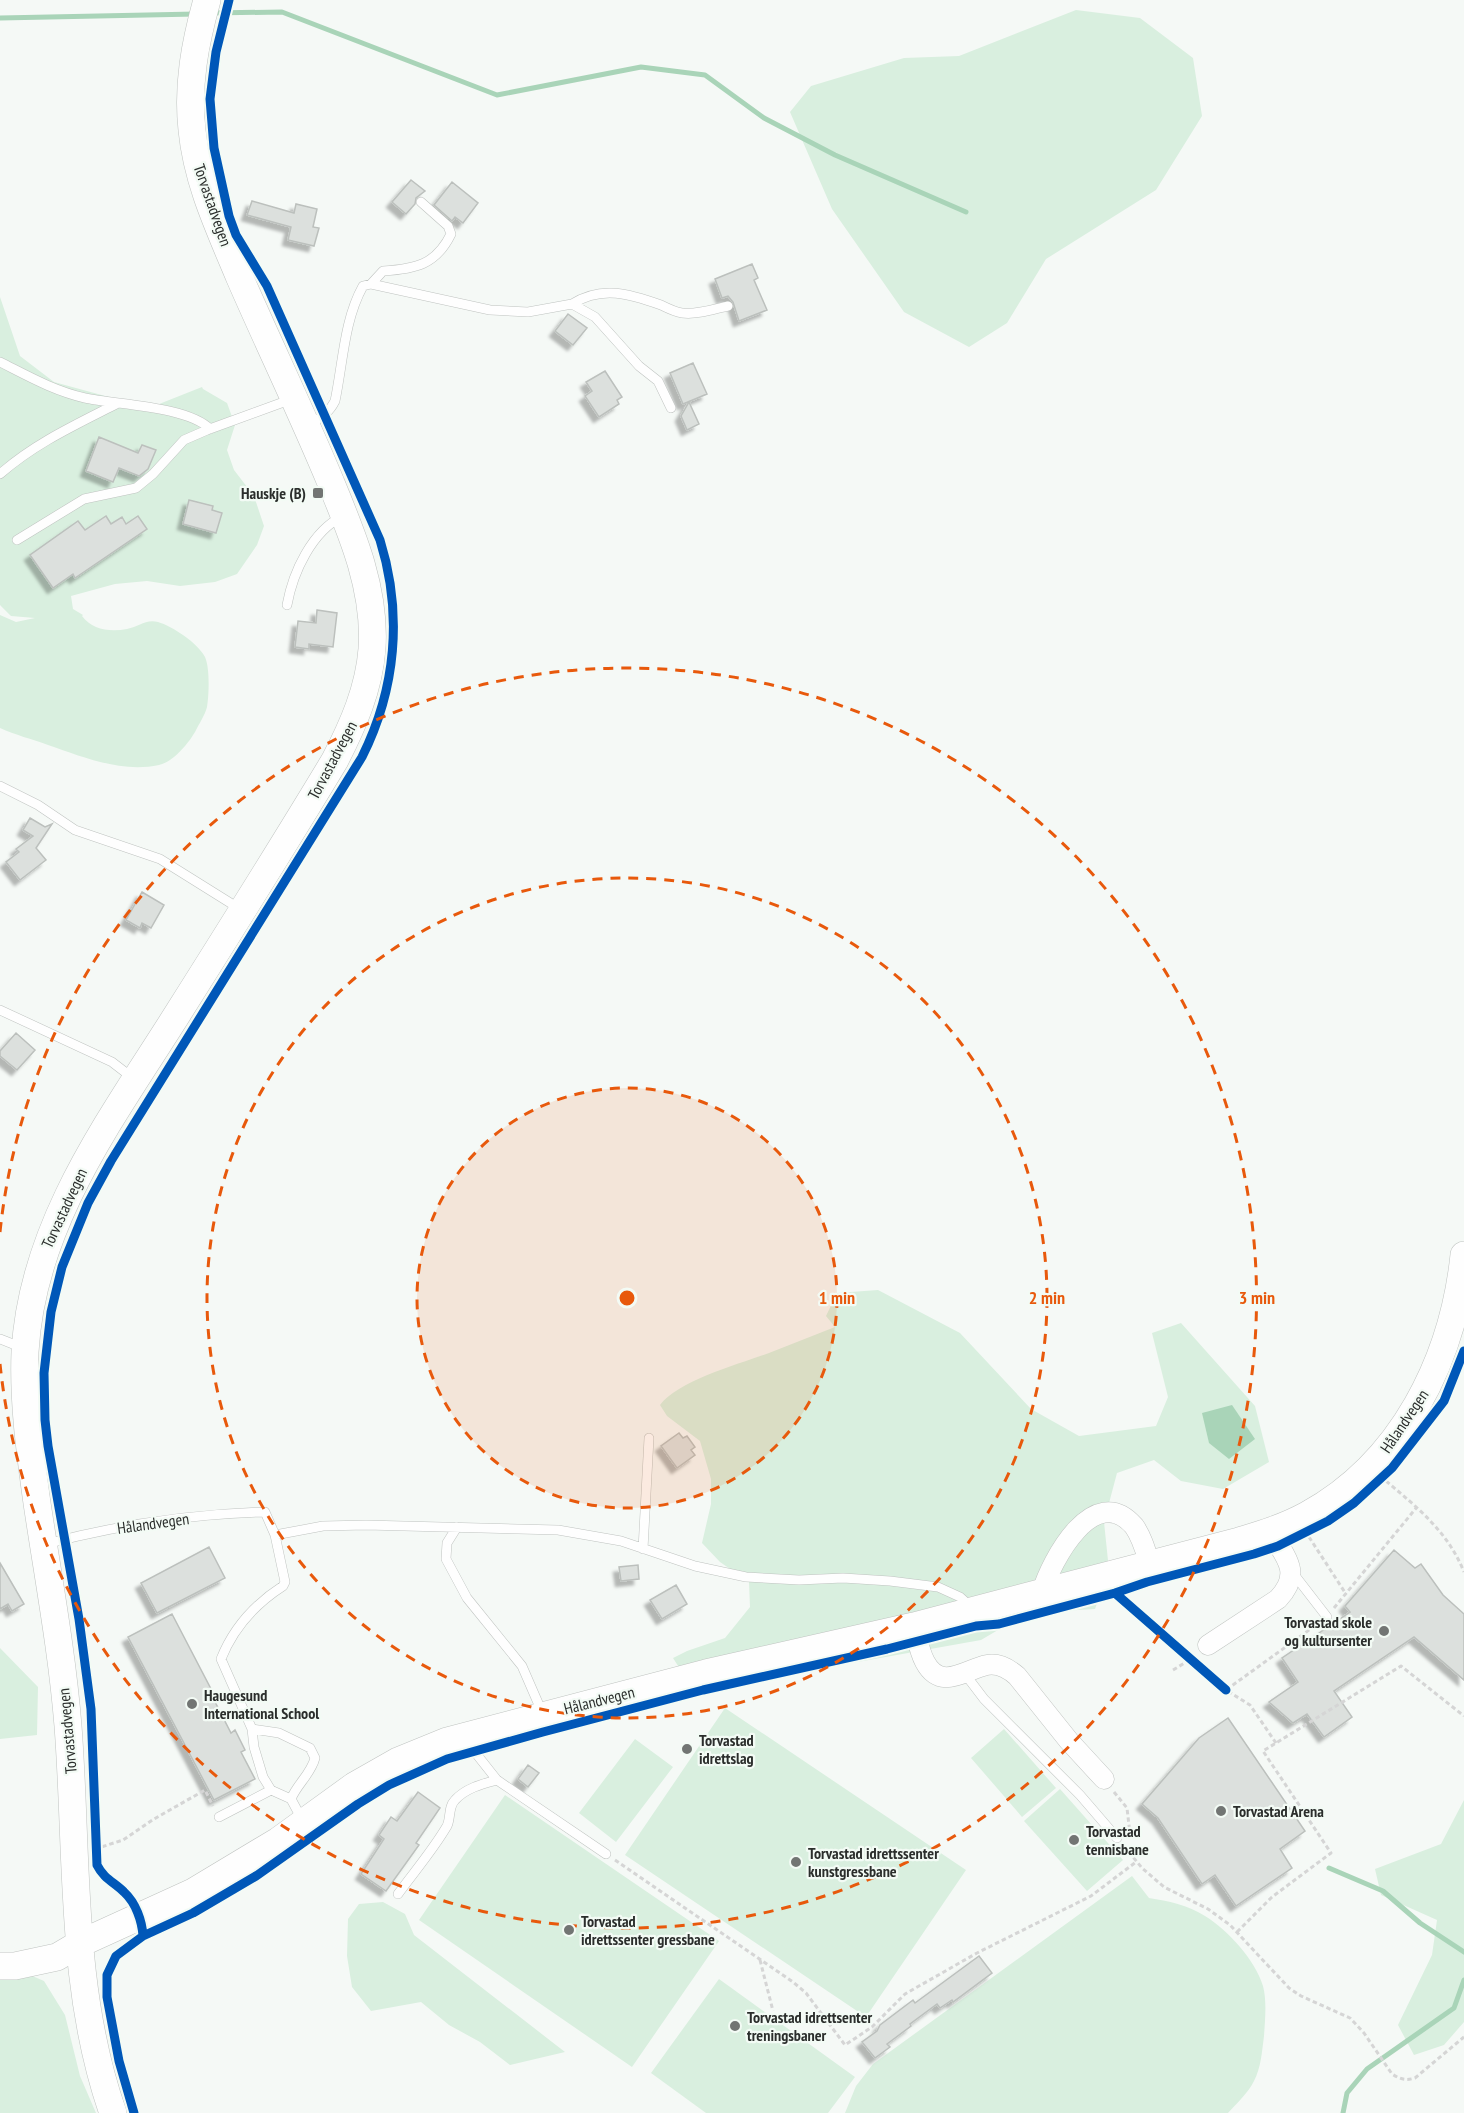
<svg xmlns="http://www.w3.org/2000/svg" width="1464" height="2113" font-family="'PT Sans Narrow',sans-serif">
  <style>
    .green { fill: #d9efdf }
    .water { fill: #a9d4b8 }
    .lines { fill: none; stroke-linecap: round; stroke-linejoin: round }
    .stream { stroke: #a9d4b8; stroke-width: 5 }
    .building { fill: #dce0dd; stroke: #bcc0bd; stroke-width: 1.5; filter: url(#shadow) }
    .service-casing { stroke: #bfc3c0; stroke-width: 10 }
    .minor-casing { stroke: #bfc3c0; stroke-width: 21 }
    .secondary-casing { stroke: #bfc3c0; stroke-width: 28 }
    .path { stroke: #d5d5d5; stroke-width: 3; stroke-dasharray: 4.5 3; stroke-linecap: butt }
    .service { stroke: #fefefe; stroke-width: 9 }
    .minor { stroke: #fefefe; stroke-width: 20 }
    .secondary { stroke: #fefefe; stroke-width: 27 }
    .cycleway-casing { stroke: #f3fbf5; stroke-width: 13 }
    .cycleway { stroke: #0057b8; stroke-width: 9 }
    .ring { fill: none; stroke: #e8590c; stroke-width: 3; stroke-dasharray: 10 8 }
    .poi-dot { fill: #727573; stroke: #f3fbf5; stroke-width: 2 }
    .labels { text-anchor: middle; stroke-width: 4.5; stroke-linejoin: round; paint-order: stroke }
    .street-label { font-size: 16px; fill: #2b2e2c; stroke: #f3fbf5 }
    .poi-label { font-size: 16px; font-weight: bold; fill: #2b2e2c; stroke: #f3fbf5; text-anchor: start }
    .centre { fill: #e8590c; stroke: #f3fbf5; stroke-width: 3 }
    .ring-label { font-size: 18px; text-anchor: middle; font-weight: bold; fill: #e8590c; stroke: #f3fbf5; stroke-width: 4.5; stroke-linejoin: round; paint-order: stroke }
  </style>
  <defs>
    <filter id="shadow"><feDropShadow dx="-5.5" dy="5.5" stdDeviation="1.5" flood-color="#0004"/></filter>
  </defs>
  <rect width="100%" height="100%" fill="#f5f9f6"/>
  <path class="green" d="M1076 10 1140 18 1193 58 1202 116 1156 190 1046 259 1007 323 969 347 904 312 832 209 790 112 811 86 904 58 959 56Z
    M0 297 20 356 54 382 149 408 202 387 203 389 227 403 235 425 227 450 234 470 254 496 264 526 257 545 237 574 215 582 180 586 147 581 115 584 71 596 73 609 83 615 82 616C92 630 110 632 127 629 139 627 145 619 158 622 172 626 198 643 205 657 210 668 209 695 207 707 205 715 199 724 195 732 188 744 173 762 159 765 121 773 83 757 48 745 32 739 15 735 0 728V615L16 622 35 618 11 616 0 605Z
    M878 1290 960 1333 1031 1409 1079 1436 1156 1426 1168 1397 1152 1333 1181 1323 1255 1406 1269 1462 1223 1489 1181 1481 1154 1460 1117 1473 1104 1522 1109 1570 1095 1609 1027 1613 981 1640 694 1691 673 1658 687 1651 725 1638 750 1607 749 1582 720 1562 702 1543 711 1504V1479L700 1441 667 1416 660 1405C679 1380 740 1364 769 1353 791 1344 813 1336 835 1327L826 1316 837 1293Z
    M0 1648 38 1687 37 1735 0 1739Z
    M725 1708 966 1870 866 2017 625 1855Z
    M1004 1729 1056 1788 1022 1817 971 1758Z
    M635 1739 673 1767 616 1842 579 1813Z
    M1060 1789 1123 1860 1087 1891 1024 1821Z
    M505 1795 719 1941 632 2067 419 1920Z
    M1464 1800V2022L1444 2045 1414 2055 1398 2025 1432 1955 1437 1920 1381 1895 1375 1869 1441 1844Z
    M1132 1876 1149 1898C1168 1901 1188 1905 1205 1916 1228 1930 1255 1960 1263 1986 1267 2001 1265 2021 1264 2036 1262 2051 1261 2068 1254 2081 1248 2093 1237 2103 1228 2113H845L856 2086 873 2064Z
    M383 1902 405 1914 414 1935 565 2052 510 2065 480 2042 449 2025 421 2002 371 2011 352 1987 347 1956 348 1919 359 1904Z
    M0 1962 44 1981 65 2015 80 2076 96 2113H0Z
    M719 1979 855 2077 828 2113H706L651 2073Z"/>
  <path class="water" d="M1232 1405 1255 1439 1229 1459 1209 1443 1202 1413Z"/>
  <g class="lines">
    <path class="stream" d="M211 13 282 12 497 95 641 67 705 75 764 118 835 155 966 212
      M0 18 196 14
      M1329 1868 1383 1891 1420 1923 1464 1952
      M1343 2113 1347 2093 1367 2069 1454 2008 1464 1980"/>
  </g>
  <path class="building" d="M411 180 425 191 416 198 415 204 406 214 392 202Z
    M452 182 478 203 463 223 455 217 452 221 434 205Z
    M252 201 294 213 296 204 317 209 313 227 319 228 314 246 288 240 291 227 247 215Z
    M752 264 758 278 754 280 767 310 739 321 733 302 728 296 722 298 715 279Z
    M568 314 587 328 573 345 555 331Z
    M693 363 707 394 683 404 670 373Z
    M605 371 622 397 617 400 619 404 599 417 585 396 592 391 586 382Z
    M689 402 699 424 687 430 681 416Z
    M99 437 138 453 142 445 156 450 148 469 139 476 119 468 113 482 86 471Z
    M189 500 213 506 212 510 222 513 216 533 183 524Z
    M106 516 111 524 122 517 126 524 138 516 147 529 75 578 73 574 53 588 30 555 78 521 85 530Z
    M317 610 337 613 333 647 309 644V649L295 647 298 621 316 623Z
    M30 818 45 827 52 824 36 848 46 860 20 880 6 862 19 852 16 849 33 836 23 830Z
    M142 892 164 905 151 928 142 923 140 928 126 920Z
    M16 1033 35 1050 17 1070 0 1056V1051Z
    M679 1433 683 1438 687 1436 695 1447 691 1450 695 1455 677 1468 661 1446Z
    M209 1547 225 1578 157 1613 141 1583Z
    M1394 1550 1415 1568 1421 1564 1443 1595 1464 1614V1680L1414 1637 1334 1691 1352 1717 1324 1737 1307 1714 1293 1723 1269 1702 1298 1682 1282 1658 1350 1612 1345 1606Z
    M0 1563 24 1604 12 1611 8 1604 0 1609Z
    M638 1565 639 1579 621 1581 619 1567Z
    M676 1585 687 1604 662 1619 650 1600Z
    M172 1614 211 1689 209 1690 231 1733 235 1730 245 1750 241 1752 255 1779 214 1800 128 1637Z
    M1228 1718 1305 1831 1280 1849 1292 1868 1236 1906 1215 1875 1202 1884 1158 1818 1142 1804 1199 1738Z
    M528 1765 539 1773 528 1787 518 1779Z
    M418 1792 440 1808 416 1843 419 1845 386 1891 361 1874 384 1839 379 1835 391 1817 397 1821Z
    M979 1956 992 1973 953 2002 952 2000 940 2008 937 2004 910 2024 911 2026 887 2044 890 2047 875 2058 862 2042 877 2031 880 2025 913 2000 915 2003Z"/>
  <g class="lines">
    <g class="service-casing">
      <path id="service" d="M371 284 383 271C415 269 436 265 451 234L448 226 421 202
        M572 304C602 285 630 294 661 305 667 308 675 312 682 313 697 315 714 309 728 306
        M0 362C28 376 54 391 85 398 117 405 187 406 210 429
        M309 423C321 419 329 413 335 401 343 363 344 320 363 286L371 284 490 310 528 312 572 304 595 317 639 366 658 381 671 408
        M0 474C35 443 77 424 118 403
        M17 540 84 499 136 488 153 474 184 440 207 430 292 399
        M287 605C293 572 312 531 343 516
        M0 786 38 805 75 830 160 859 240 909
        M0 1010 112 1062 134 1079
        M0 1339 23 1348
        M457 1527 447 1543 446 1559 467 1598 522 1666 542 1712
        M275 1535 285 1582 283 1586C255 1604 233 1629 221 1659L252 1729 254 1747 263 1777 271 1790 291 1799 304 1823 315 1836
        M46 1544C118 1525 191 1514 265 1512L275 1535 323 1526 366 1525 558 1530 621 1541 695 1566 746 1577 799 1580 843 1578 890 1581 938 1587 960 1597 970 1606
        M643 1549 649 1438
        M1293 1573 1327 1617
        M965 1674 984 1699 1080 1795 1117 1838
        M252 1729 279 1733 310 1748 315 1758C311 1774 297 1784 291 1799
        M474 1751 497 1780 606 1854
        M219 1817 271 1790
        M398 1894C414 1872 433 1850 447 1826 451 1818 448 1807 455 1800 466 1788 482 1784 497 1780"/>
    </g>
    <g class="minor-casing">
      <path id="minor" d="M1042 1592C1051 1561 1094 1480 1134 1526 1142 1537 1146 1552 1150 1565
        M914 1626C917 1637 919 1651 925 1662 941 1692 966 1669 987 1665 998 1663 1009 1669 1017 1676L1069 1741 1104 1779
        M1208 1645 1278 1599C1303 1573 1285 1556 1270 1532"/>
    </g>
    <g class="secondary-casing">
      <path id="secondary" d="M0 1966H15L57 1957 79 1944 193 1892 278 1841 354 1786 398 1761 447 1741 706 1673 914 1626 1239 1541C1262 1534 1285 1527 1307 1515 1402 1463 1453 1360 1464 1255
        M113 2113C69 1988 78 1855 68 1726 62 1651 48 1577 37 1503 30 1452 23 1403 25 1352 32 1223 112 1118 178 1013 231 929 284 845 335 760 353 725 369 689 372 649 376 591 353 536 331 483 302 413 269 345 239 276 219 228 197 182 192 130 187 85 195 43 207 0"/>
    </g>
    <path class="path" d="M1386 1481C1418 1508 1448 1532 1464 1572
      M1309 1537 1346 1594
      M1334 1608 1417 1507
      M1173 1670 1196 1656
      M1276 1743 1250 1705 1226 1690 1316 1625
      M1114 1792 1127 1808 1130 1834
      M1124 1846 1142 1868 1164 1887 1208 1909 1230 1925 1289 1988 1301 1996 1350 2018 1364 2033 1392 2074C1400 2079 1405 2081 1415 2078L1464 2037
      M95 1849 123 1840 154 1819 205 1790 213 1806
      M615 1860 793 1982 806 1993 845 2045 872 2027 905 1994 977 1953 1091 1896 1136 1862
      M1237 1932 1272 1897 1331 1853 1263 1751 1401 1666 1464 1716
      M760 1960 773 2011"/>
    <use href="#service" class="service"/>
    <use href="#minor" class="minor"/>
    <use href="#secondary" class="secondary"/>
    <g class="cycleway-casing">
      <path id="cycleway" d="M1115 1593 1226 1690
        M143 1936C142 1921 136 1903 124 1892 114 1882 104 1879 97 1865L91 1709 79 1619 48 1446 45 1420 44 1373 51 1312 62 1267 88 1203 111 1161 362 757C396 689 403 614 380 540L267 286 236 235 229 216 214 148 210 99 216 52 229 0
        M134 2113 119 2061 107 1997V1975L116 1956 143 1936 193 1913 256 1876 358 1804 389 1785 447 1759 543 1732 703 1690 887 1649 976 1626 999 1624 1115 1593 1147 1582 1254 1554 1278 1546 1328 1521 1354 1503 1392 1468 1444 1401 1464 1351"/>
    </g>
    <use href="#cycleway" class="cycleway"/>
  </g>
  <circle cx="627" cy="1298" r="210" fill="#e8590c" fill-opacity=".12"/>
  <g class="ring">
    <circle cx="627" cy="1298" r="210"/>
    <circle cx="627" cy="1298" r="420"/>
    <path d="M0 1232A630 630 0 1 1 0 1364"/>
  </g>
  <g class="poi-dot">
    <rect x="312" y="487" width="12" height="12" rx="3"/>
    <circle cx="1384" cy="1631" r="6"/>
    <circle cx="192" cy="1704" r="6"/>
    <circle cx="687" cy="1749" r="6"/>
    <circle cx="1221" cy="1811" r="6"/>
    <circle cx="1074" cy="1840" r="6"/>
    <circle cx="796" cy="1862" r="6"/>
    <circle cx="569" cy="1930" r="6"/>
    <circle cx="735" cy="2026" r="6"/>
  </g>
  <g class="labels">
    <g class="street-label">
      <text transform="translate(213 205) rotate(71)" y="6">Torvastadvegen</text>
      <text transform="translate(332 760) rotate(-62)" y="6">Torvastadvegen</text>
      <text transform="translate(64 1208) rotate(-65)" y="6">Torvastadvegen</text>
      <text transform="translate(1404 1421) rotate(-56)" y="6">Hålandvegen</text>
      <text transform="translate(153 1523) rotate(-8)" y="6">Hålandvegen</text>
      <text transform="translate(599 1700) rotate(-14)" y="6">Hålandvegen</text>
      <text transform="translate(67 1731) rotate(-95)" y="6">Torvastadvegen</text>
    </g>
    <g class="poi-label">
      <text x="306" y="499" text-anchor="end">Hauskje (B)</text>
      <text x="1372" y="1628" text-anchor="end">Torvastad skole<tspan x="1372" dy="18">og kultursenter</tspan></text>
      <text x="204" y="1701">Haugesund<tspan x="204" dy="18">International School</tspan></text>
      <text x="699" y="1746">Torvastad<tspan x="699" dy="18">idrettslag</tspan></text>
      <text x="1233" y="1817">Torvastad Arena</text>
      <text x="1086" y="1837">Torvastad<tspan x="1086" dy="18">tennisbane</tspan></text>
      <text x="808" y="1859">Torvastad idrettssenter<tspan x="808" dy="18">kunstgressbane</tspan></text>
      <text x="581" y="1927">Torvastad<tspan x="581" dy="18">idrettssenter gressbane</tspan></text>
      <text x="747" y="2023">Torvastad idrettsenter<tspan x="747" dy="18">treningsbaner</tspan></text>
    </g>
  </g>
  <circle cx="627" cy="1298" r="9" class="centre"/>
  <g class="ring-label">
    <text x="837" y="1304">1 min</text>
    <text x="1047" y="1304">2 min</text>
    <text x="1257" y="1304">3 min</text>
  </g>
</svg>
